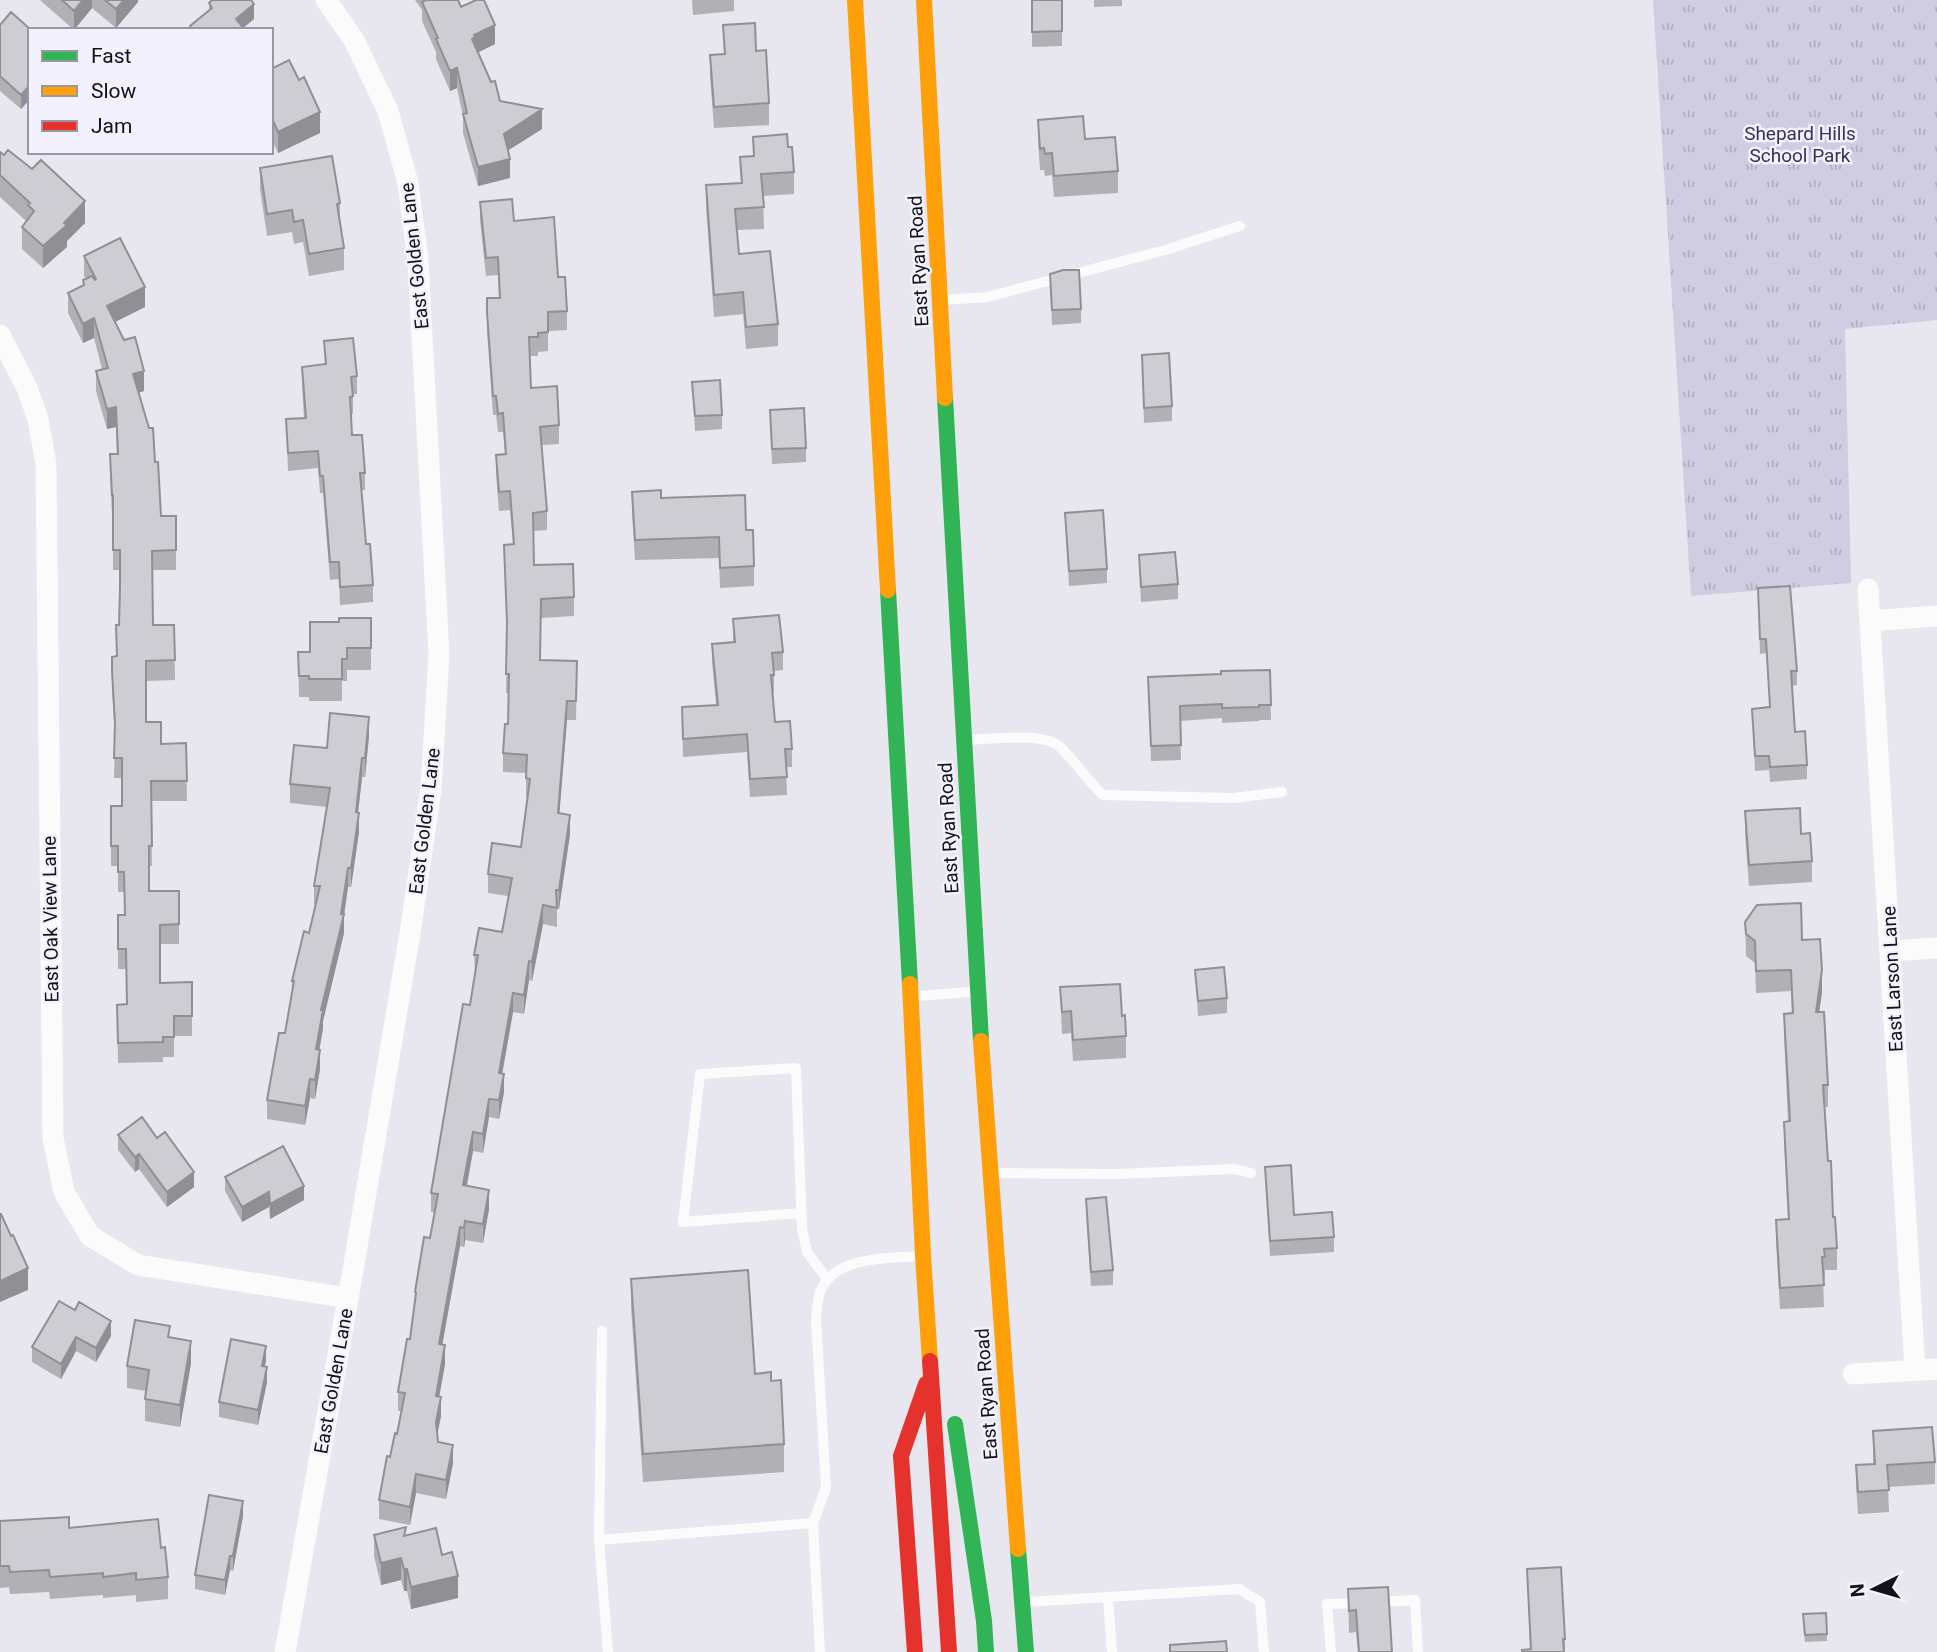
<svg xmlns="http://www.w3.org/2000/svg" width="1937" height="1652" font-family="Roboto,sans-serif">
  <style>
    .park { fill: url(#park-tufts) }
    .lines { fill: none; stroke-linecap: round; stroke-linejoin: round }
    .lane { stroke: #fcfbfc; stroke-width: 10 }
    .street { stroke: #fcfbfc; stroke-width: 21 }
    .fast { stroke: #30b455; stroke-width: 16 }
    .slow { stroke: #ff9f0a; stroke-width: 16 }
    .jam { stroke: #e5322d; stroke-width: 16 }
    .wall { fill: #b1b0b5 }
    .shaded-wall { fill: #909094 }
    .building { fill: #cecdd3; stroke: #909094; stroke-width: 2 }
    .labels { text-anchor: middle; stroke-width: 5; stroke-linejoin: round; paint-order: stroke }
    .park-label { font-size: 19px; fill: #3b2f5b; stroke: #f3f1fe }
    .street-label { font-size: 19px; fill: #131216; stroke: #f3f1fe }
  </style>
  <defs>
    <pattern id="park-tufts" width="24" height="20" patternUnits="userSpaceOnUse" patternTransform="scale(1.75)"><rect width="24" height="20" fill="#d0cce1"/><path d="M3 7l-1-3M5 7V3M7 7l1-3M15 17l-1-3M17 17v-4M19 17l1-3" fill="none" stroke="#b2aec0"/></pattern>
  </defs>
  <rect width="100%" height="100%" fill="#e8e6ee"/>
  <path class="park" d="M1653 0H1937V320L1845 329 1851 583 1691 596Z"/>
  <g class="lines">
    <path class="lane" d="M944 300 987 297 1165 250 1240 226
      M967 740C988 739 1043 732 1059 746 1075 761 1087 780 1103 795L1234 798 1282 792
      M917 996 971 992
      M996 1173 1116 1174 1234 1169 1251 1173
      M802 1213 683 1222 700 1074 796 1068 802 1229 807 1252 827 1279
      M602 1331 599 1540 608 1652
      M813 1523 820 1652
      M599 1540 813 1523 826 1488 816 1320C817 1311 817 1301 820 1292 835 1255 887 1259 920 1256
      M1108 1599 1112 1652
      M1026 1602 1239 1589 1260 1602 1264 1652
      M1377 1602 1415 1600 1418 1652
      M1331 1652 1327 1604 1361 1603"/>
    <path class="street" d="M0 335 27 388 38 419 46 464 53 1138 64 1192 90 1236 138 1265 348 1298
      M1868 589 1915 1370
      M1870 621 1937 616
      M1891 951 1937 948
      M1853 1374 1937 1369
      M285 1652 352 1276 410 933 431 789 439 655 418 260 408 183 388 111 354 40 326 0"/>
    <path class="fast" d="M945 398 981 1041
      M888 590 910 984
      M955 1424 984 1621 986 1652
      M1018 1549 1026 1652"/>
    <path class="slow" d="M855 0 888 590
      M924 0 945 398
      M910 984 923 1256 930 1361
      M981 1041 1018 1549"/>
    <path class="jam" d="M930 1361 949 1652
      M915 1652 901 1456 926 1384"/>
  </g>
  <path class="wall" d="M40 0H138V2L116 28 92 8 74 30Z
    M415 0H458L461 7 495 44 478 52 500 101 542 129 508 150 510 178 478 186 463 133V116L457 88 450 91 436 59V52L422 21V10Z
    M692 0H734V11L693 15Z
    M1032 0 1062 31V46L1032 47Z
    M1094 0H1122V6L1094 7Z
    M209 3 254 19 243 28V30H190V26L209 11Z
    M0 25 30 30V99L21 109 0 91Z
    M723 25 769 103V125L714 128 710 76V55L724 54Z
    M271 69 299 80 320 133 278 153 271 138Z
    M1038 120 1085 139 1118 171V193L1054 197 1052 175 1045 176 1044 170H1040L1038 141Z
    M753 137 788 147 794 172V194L763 196 764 229 737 230 739 254 778 324V346L746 349 743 314 714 317 706 207V185L741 183 740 157 753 156Z
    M0 152 85 223 67 241V247L43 268 22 249V227L26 221 0 197Z
    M260 168 340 203V225L344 248V270L309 276 303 242 294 244 292 232 267 236 260 189Z
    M480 202 514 221 558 277 567 311V330L548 331V351L538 352V356H530L531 388 559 425V444L542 445 547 511V530L533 531 534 565 574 597V616L541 618 540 660 577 661 576 720H567L559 813 570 834 559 909H557V927L543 924 532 981 529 980 524 1014 513 1012 502 1073 504 1092 499 1119 489 1117 483 1153 473 1151 467 1186 489 1209 483 1243 465 1240 464 1247 460 1246 442 1345 445 1364 439 1396 441 1416 437 1435 438 1442 453 1463 446 1499 416 1493 410 1525 379 1519V1500L397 1434 401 1411H398V1392L410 1339 415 1305V1292L430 1238 435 1213 431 1212V1193L470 1005 475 974 474 955 502 932 508 896 488 893V874L521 847 528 797H526V773L503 772V753L508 724 509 693H506L507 632 504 545 513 544 510 510 499 511 496 474V455L505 454 503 432H498L496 415H493L487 331V298H499L498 275 486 276 480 221Z
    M84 256 145 307 115 322 144 391 139 393 155 462 161 516H176V570H152L153 625H174L175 680 146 681V722L161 744 186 743 187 801H151L152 866H149V891H179V944H160V983L192 982V1036H174V1057H163V1062L118 1063 117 1005 127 1004 126 969H118V915H124V892H118V866H111V806H122V778H114L115 737 112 691V657L116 656 119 625 120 570H113V515H112L110 474V454H117L116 427 107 429 96 391V371L102 369 94 338 83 343 68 313V293L83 286V280L86 279 84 276Z
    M1050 274 1081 309V323L1052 325Z
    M324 341 357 376V394H353V414H351L352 435 365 473V490H361L366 544 373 585V602L340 605 339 579 330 580 323 493H320L318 468 288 471 286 419 304 418 302 384V367L325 365Z
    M1142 355 1172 406V421L1144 423Z
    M692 382 722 415V429L695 431Z
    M770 410 806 448V462L772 464Z
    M632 492 661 498 746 530 754 566V586L720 588 719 558 635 560 632 512Z
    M1065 513 1107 569V583L1069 586Z
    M1139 555 1178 584V599L1141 602Z
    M1758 588 1797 671V685L1792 686 1795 732 1807 765V779L1770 782 1769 770 1755 771 1752 709 1770 708 1766 653 1760 654Z
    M371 618V670H347V681H342V701H309V697H299L298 652H310L339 622Z
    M733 619 783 652V670L774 671V693H772L775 722 792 749V767H786L787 795 750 797 747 752 683 757 682 707 716 705 712 662V644L733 642Z
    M1270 670 1271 720H1259V721L1222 723V718L1180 721 1181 760 1151 761 1148 677 1221 674Z
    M369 736 365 777H362L358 813 359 832 351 887H348L344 914V933L323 1021V1029L319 1050 320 1069 315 1099 310 1098 305 1125 267 1119V1100L285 1033 292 994V981L309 933 316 905H314V886L327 807 290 803V784L327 748Z
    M1745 811 1801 834 1812 861V882L1749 886 1745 833Z
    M1745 922 1802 940 1822 992 1819 1012 1828 1085V1107H1824L1833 1217 1837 1248V1270H1825V1279H1823L1824 1307 1780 1309 1776 1242V1220H1788L1784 1143V1122L1788 1121 1784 1036V1014H1792L1791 991 1756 993 1755 963 1746 956Z
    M1195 970 1227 998V1013L1198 1016Z
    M1060 987 1126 1036V1058L1073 1061 1071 1033 1062 1034Z
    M118 1135 157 1138 194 1187 167 1207 139 1169 135 1172 118 1150Z
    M1265 1167 1294 1215 1334 1237V1252L1270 1256Z
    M225 1177 304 1200 270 1219 269 1207 242 1222 225 1191Z
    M1086 1199 1113 1270V1285L1091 1286 1086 1213Z
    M631 1279 755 1374 771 1381 784 1444V1472L643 1482 631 1307Z
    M59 1301 111 1336 96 1362 76 1351 61 1379 32 1362V1347Z
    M170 1337 191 1363 180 1427 145 1421V1399L146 1391 127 1388V1366Z
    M266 1361 264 1367 267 1382 258 1425 219 1417V1402Z
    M1873 1431 1935 1462V1484L1888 1487 1889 1512 1858 1514 1856 1486V1465L1873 1464Z
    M243 1516 233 1571 230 1570 225 1595 195 1589V1575Z
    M0 1521 69 1528 161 1548 168 1577V1599L136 1602V1595L103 1598V1595L50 1599 49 1592 10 1594 9 1587 0 1588Z
    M374 1535H406L442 1555 458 1598 411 1609 407 1591H404L401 1580 381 1585 374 1556Z
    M1527 1569 1565 1639V1652H1522L1530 1649Z
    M1348 1589 1392 1652H1358L1356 1632 1349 1633Z
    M1803 1622 1827 1634V1641L1805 1642Z"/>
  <path class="shaded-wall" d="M83 0H92V8L74 30V11Z
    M124 0H138V2L116 28V9Z
    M254 4V19L243 28 236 19Z
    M495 25V44L475 54 472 39 474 35Z
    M457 68V88L450 91V71Z
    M30 85V99L21 109V95Z
    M542 109V129L504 153V134Z
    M320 112V133L278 153V132Z
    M510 159V178L478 186V167Z
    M85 201V223L67 241V247L43 268V246Z
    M145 287V307L107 326V306Z
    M94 318V338L83 343V324Z
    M144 371V391L133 394V374Z
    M116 407V427L107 429V409Z
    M567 701V720L558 831V813Z
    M369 717V736L365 777V758Z
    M362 758V777L356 831V812Z
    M359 813V832L351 887V868Z
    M570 815V834L559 909V890Z
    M348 868V887L344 915V914V933L323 1021V1029L316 1068V1049L321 1010 341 914Z
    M543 905V924L532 981V962Z
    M529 961V980L524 1014V995Z
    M1822 970V992L1816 1034V1012Z
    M513 993V1012L499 1092V1073Z
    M320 1050V1069L315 1099V1080Z
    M504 1074V1092L499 1119V1100Z
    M310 1079V1098L305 1125V1106Z
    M489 1099V1117L483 1153V1134Z
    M473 1132V1151L463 1204V1185Z
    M139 1154V1169L135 1172V1157Z
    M194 1172V1187L167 1207V1192Z
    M304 1186V1200L270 1219V1204Z
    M489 1190V1209L483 1243V1224Z
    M269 1192V1207L242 1222V1207Z
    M465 1221V1240L464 1247V1228Z
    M460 1227V1246L439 1363V1344Z
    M28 1268V1290L0 1302V1281Z
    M111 1321V1336L96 1362V1348Z
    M76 1337V1351L61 1379V1364Z
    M191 1341V1363L180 1427V1405Z
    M445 1345V1364L436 1415V1396Z
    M266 1346V1361L262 1381V1366Z
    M267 1367V1382L258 1425V1410Z
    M441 1397V1416L436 1441V1422Z
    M453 1445V1463L446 1499V1480Z
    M416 1474V1493L410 1525V1507Z
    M243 1501V1516L233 1571V1556Z
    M230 1556V1570L225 1595V1580Z
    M401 1558V1580L381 1585V1563Z
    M404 1569H407V1591H404Z
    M458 1576V1598L411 1609V1587Z"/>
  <path class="building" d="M62 0H83L74 11Z
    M105 0H124L116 9Z
    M212 0H251L254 4 236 19 243 28 237 29 238 30H193L190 26 212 8 209 3Z
    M426 0H458L461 7 476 0H484L495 25 474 35 475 37 472 39 491 82 495 81 500 101 542 109 504 134 510 159 478 167 463 114 467 113 457 68 450 71 436 39 438 38 422 2Z
    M1032 0H1062V31L1032 32Z
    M11 12 31 30H30V85L21 95 0 76V25Z
    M755 23 756 51 766 50 769 103 714 107 710 55 725 54 723 25Z
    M289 60 299 80 304 77 320 112 278 132 271 116V69Z
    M1083 116 1085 139 1115 137 1118 171 1054 176 1052 153 1045 154 1044 148 1040 149 1038 120Z
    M787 134 788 147H792L794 172 761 174 764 207 735 209 739 254 770 251 778 324 746 327 743 292 714 295 706 185 742 183 740 157 754 156 753 137Z
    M8 150 32 169 41 160 85 201 64 223 67 225 43 246 22 227 34 211 28 205 30 203 0 175V152L4 155Z
    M332 156 340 203 337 204 344 248 309 254 303 220 294 222 292 210 267 214 260 168Z
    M512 199 514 221 554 217 558 277H565L567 311 548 312V332L538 333V337H529L531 388 557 386 559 425 540 427 547 511 533 513 534 565 573 564 574 597 541 599 540 660 577 661 576 701H567L558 813 570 815 559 890H556L557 908 543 905 532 962 529 961 524 995 513 993 499 1073 504 1074 499 1100 489 1099 483 1134 473 1132 463 1185 489 1190 483 1224 465 1221 464 1228 460 1227 439 1344 445 1345 436 1396 441 1397 436 1422 438 1442 453 1445 446 1480 416 1474 410 1507 379 1500 387 1456 390 1457 395 1433 397 1434 405 1393 398 1392 407 1339H410L416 1293 415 1292 424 1237 430 1238 438 1194 431 1193 463 1004 470 1005 478 955H474L479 928 502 932 512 878 488 874 492 843 521 847 530 779 526 778 527 755 503 753 505 724H508L509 674H506L507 622 504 545 514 544 510 491 499 492 496 455 506 454 503 413 498 414 496 396H493L487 312V298H500L498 257 486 258 480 202Z
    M120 238 145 287 107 306 124 340 135 337 144 371 133 374 149 428H153L155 462H158L161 516H176V550L152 551 153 625H174L175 660 146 661V722H161V744L186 743 187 781H151L152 846H149V891H179V924L160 925V983L192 982V1016H174V1037H163V1042L118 1043 117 1005 127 1004 126 949H118V915H125L124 872H118V846H111V806H122V758H114L115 723 112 671V657L117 656 116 625H119L120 588V550H113V495H112L110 454H118L116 407 107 409 96 371 108 368 94 318 83 324 68 293 84 285 83 280 92 276 95 280 96 279 84 256Z
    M1063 270H1079L1081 309 1052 310 1050 274Z
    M353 338 357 376 351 377 353 396 350 397 352 435H362L365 473H360L366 544H370L373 585 340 587 339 562H330L323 476H320L318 451 288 453 286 419 306 418 302 367 326 364 324 341Z
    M1169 353 1172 406 1144 408 1142 355Z
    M720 380 722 415 695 416 692 382Z
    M804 408 806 448 772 449 770 410Z
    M661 490V498L745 495 746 530H753L754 566 720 568 719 537 635 540 632 492Z
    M1103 510 1107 569 1069 571 1065 513Z
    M1175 552 1178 584 1141 587 1139 555Z
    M1790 586 1797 671H1791L1795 732 1805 731 1807 765 1770 767 1769 756H1755L1752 709 1770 707 1766 639H1760L1758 588Z
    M779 615 783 652 772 653 774 675H771L775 722 790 721 792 749H785L787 777 750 779 747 734 683 739 682 707 718 705 712 644 735 642 733 619Z
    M339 618H371V648H347V659H342V679H309V676H299L298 652H310V622H339Z
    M1270 670 1271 705H1259V707L1222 708V704L1180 706 1181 745 1151 746 1148 677 1221 674V671Z
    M330 713 369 717 365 758H362L356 812 359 813 351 868H348L341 914H344L321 1010H323L316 1049 320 1050 315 1080 310 1079 305 1106 267 1100 279 1033H285L294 981H292L304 931 309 933 320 886H314L330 788 290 784 294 745 327 748Z
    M1800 808 1801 834 1810 833 1812 861 1749 865 1745 811Z
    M1801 903 1802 940 1820 939 1822 970 1816 1012H1824L1828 1085H1823L1828 1161H1831L1833 1217H1835L1837 1248 1824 1249 1825 1257H1822L1824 1285 1780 1288 1776 1220 1789 1219 1784 1122 1790 1121 1784 1014 1793 1013 1791 970 1756 971 1755 941 1746 934 1745 922 1757 905Z
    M1224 967 1227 998 1198 1001 1195 970Z
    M1120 984 1122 1016 1125 1015 1126 1036 1073 1040 1071 1011 1062 1012 1060 987Z
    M142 1117 157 1138 165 1132 194 1172 167 1192 139 1154 135 1157 118 1135Z
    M283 1146 304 1186 270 1204 269 1192 242 1207 225 1177Z
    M1291 1165 1294 1215 1332 1212 1334 1237 1270 1241 1265 1167Z
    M1106 1197 1113 1270 1091 1272 1086 1199Z
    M0 1214H1L11 1236 13 1235 28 1268 0 1281Z
    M748 1270 755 1374 771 1372V1381L781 1380 784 1444 643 1454 631 1279Z
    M59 1301 75 1310 79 1302 111 1321 96 1348 76 1337 61 1364 32 1347Z
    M135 1320 170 1326 168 1337 191 1341 180 1405 145 1399 149 1370 127 1366Z
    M231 1339 266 1346 262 1366 267 1367 258 1410 219 1402Z
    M1932 1427 1935 1462 1887 1465 1889 1490 1858 1492 1856 1465 1875 1464 1873 1431Z
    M209 1495 243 1501 233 1556H230L225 1580 195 1575Z
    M69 1517V1528L158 1519 161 1548 165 1547 168 1577 136 1580V1573L103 1577V1573L50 1577 49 1570 10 1572 9 1566H0V1521Z
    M406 1527 404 1536 436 1528 442 1555 452 1552 458 1576 411 1587 407 1569H404L401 1558 381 1563 374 1535Z
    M1561 1567 1565 1639H1563L1564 1652H1522V1650L1531 1649 1527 1569Z
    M1388 1587 1392 1652H1359L1356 1610 1349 1611 1348 1589Z
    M1826 1613 1827 1634 1805 1635 1803 1614Z
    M1226 1641 1227 1652H1170V1645Z"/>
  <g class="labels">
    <g class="park-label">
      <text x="1800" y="140">Shepard Hills<tspan x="1800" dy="22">School Park</tspan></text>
    </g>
    <g class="street-label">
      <text transform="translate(414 256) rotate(-96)" y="7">East Golden Lane</text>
      <text transform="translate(918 261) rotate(-93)" y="7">East Ryan Road</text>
      <text transform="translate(424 821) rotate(-83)" y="7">East Golden Lane</text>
      <text transform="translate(948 828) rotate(-93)" y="7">East Ryan Road</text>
      <text transform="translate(50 919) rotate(-91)" y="7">East Oak View Lane</text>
      <text transform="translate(1892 979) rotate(-93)" y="7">East Larson Lane</text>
      <text transform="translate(333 1381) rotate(-80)" y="7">East Golden Lane</text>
      <text transform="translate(986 1394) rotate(-94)" y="7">East Ryan Road</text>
    </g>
  </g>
  <rect x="28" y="28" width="245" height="126" fill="#f3f1fe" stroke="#9998a1" stroke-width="2"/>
  <rect x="42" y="51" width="35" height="10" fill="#30b455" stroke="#9998a1" stroke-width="2"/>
  <text x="91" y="63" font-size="21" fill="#131216">Fast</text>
  <rect x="42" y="86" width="35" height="10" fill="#ff9f0a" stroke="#9998a1" stroke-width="2"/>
  <text x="91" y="98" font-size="21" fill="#131216">Slow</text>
  <rect x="42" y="121" width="35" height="10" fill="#e5322d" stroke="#9998a1" stroke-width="2"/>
  <text x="91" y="133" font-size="21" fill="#131216">Jam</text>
  <g transform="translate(1874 1589) rotate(265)" stroke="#f3f1fe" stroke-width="5" paint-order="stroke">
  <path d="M0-5L12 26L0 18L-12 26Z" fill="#131216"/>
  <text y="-10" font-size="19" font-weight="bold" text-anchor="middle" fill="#131216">N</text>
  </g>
</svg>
